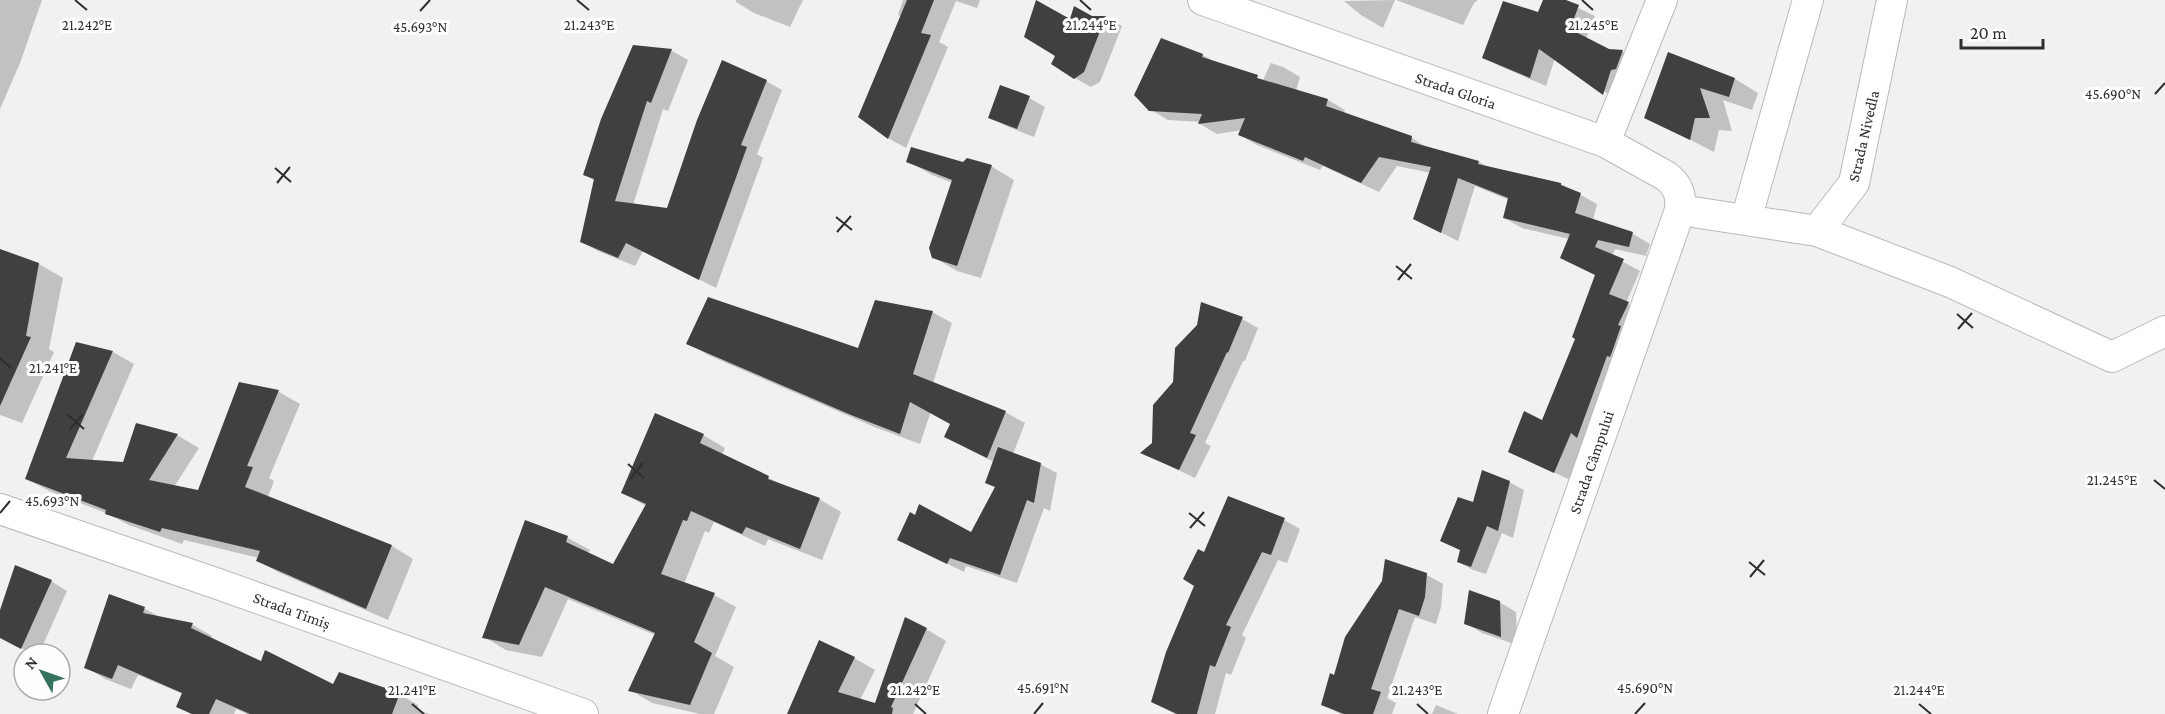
<svg xmlns="http://www.w3.org/2000/svg" width="2165" height="714" font-family="'Crimson Pro',serif">
  <style>
    .shadow { fill: #0003 }
    .building { fill: #413f40 }
    .lines { fill: none; stroke-linecap: round; stroke-linejoin: round }
    .minor-casing { stroke: #bbb8ba; stroke-width: 32 }
    .minor { stroke: #fff; stroke-width: 30 }
    .ticks { fill: none; stroke: #2f2e2e; stroke-width: 2 }
    .labels { text-anchor: middle; stroke-width: 6; stroke-linejoin: round; paint-order: stroke }
    .street-label { font-size: 16px; fill: #2f2e2e; stroke: #fffeff }
    .ticks-label { font-size: 15px; text-anchor: middle; fill: #2f2e2e; stroke: #fffeff; stroke-width: 6; stroke-linejoin: round; paint-order: stroke }
  </style>
  <rect width="100%" height="100%" fill="#f3f0f2"/>
  <path class="shadow" d="M0 0H42L20 63 0 109Z
    M736 0H803L790 27 754 13 736 2Z
    M903 0H980L977 8 956 1 939 42 948 47 906 148 888 138 902 17 898 15Z
    M1395 0 1383 28 1361 15 1344 1Z
    M1396 0H1478L1474 3 1463 25Z
    M1545 0H1561L1595 16 1586 39 1608 51 1623 52 1639 61 1620 102 1555 58 1546 86 1500 66 1484 57 1539 14Z
    M1092 17H1106L1122 26 1100 82 1091 87 1075 78 1070 21Z
    M1161 40 1203 55 1217 63 1263 80 1271 63 1283 67 1300 77 1293 101 1328 100 1345 110 1343 114 1411 137 1428 149 1479 162 1488 167 1561 184 1597 204 1593 220 1633 234 1650 244 1646 256 1615 249 1612 256 1640 271 1626 303 1646 314 1572 481 1510 451 1543 422 1577 338 1596 275 1579 267 1569 239 1522 228 1504 218 1509 200 1475 186 1458 241 1432 228 1431 173 1397 166 1379 192 1323 166 1320 170 1257 145 1240 135 1242 130 1217 134 1200 124 1201 122 1168 120 1150 109Z
    M634 46 672 51 688 60 668 111 663 109 633 205 668 209 766 81 782 90 757 154 763 158 716 288 643 251 635 266 598 251 582 242 595 181 585 175Z
    M1669 54 1735 79 1758 93 1752 110 1723 100 1732 131 1719 130 1714 152 1646 117Z
    M1029 98 1045 107 1034 137 1006 126 990 117Z
    M908 161 991 166 1014 180 981 278 957 271 933 257 953 183 932 175Z
    M0 251 39 264 63 278 49 349 54 352 22 423 0 415Z
    M932 312 952 323 933 383 1005 412 1025 423 1013 454 1040 464 1057 473 1050 511 1044 508 1017 583 966 566 964 572 915 548 916 518 971 534 997 488 994 462 966 448 952 424 931 411 920 444 872 426 708 355 688 343 859 350Z
    M1242 319 1258 328 1245 361H1243L1205 443 1211 446 1195 478 1142 453 1154 444Z
    M113 352 134 364 92 461 124 463 137 425 177 435 199 448 174 487 198 492 240 384 279 392 300 404 269 478 274 481 268 497 392 546 413 559 388 620 280 573 258 561 259 558 184 540 182 544 129 525 106 513 49 491 27 479Z
    M703 435 725 448 722 455 787 487 819 499 841 512 822 560 768 539 765 546 714 522 709 533 705 531 684 584 714 595 736 607 715 656 734 667 714 714H700L652 703 630 690 655 635 568 599 542 657 506 650 484 637 526 522 568 538 590 550 588 554 614 566 646 506 623 493Z
    M1509 482 1524 490 1513 538 1502 533 1486 574 1473 570 1458 562 1461 551 1442 540 1474 504Z
    M1284 520 1300 529 1287 563 1278 560 1242 635 1246 638 1231 675 1226 673 1215 714H1175L1152 702 1196 586 1204 554Z
    M1427 575 1443 584 1441 607 1436 624 1415 617 1387 698 1396 703 1392 714H1340L1323 704 1335 677Z
    M51 581 67 591 39 654H32L0 636V615Z
    M110 596 145 609 162 618 193 625 212 636 210 639 262 663 333 686 399 694 418 705 417 710 430 714H247L236 709 234 714H191L178 706 183 694 138 675 131 689 105 679 86 667Z
    M1499 602 1516 612 1517 645 1482 633 1466 623Z
    M926 629 946 641 913 714H789L854 658 875 670 860 700 876 704Z
    M1436 705 1458 714H1432Z"/>
  <path class="building" d="M907 0H934L921 33 931 35 888 139 858 117Z
    M1036 0 1070 19 1074 6 1092 16H1106L1084 72 1074 79 1051 64 1055 56 1024 37Z
    M1543 0H1566L1579 5 1570 29 1609 49 1623 50 1616 69 1611 70 1603 95 1539 49 1530 78 1482 58 1503 1 1538 12Z
    M1161 38 1203 54 1202 57 1258 75 1257 78 1328 99 1326 106 1412 136 1411 142 1479 161 1478 164 1561 183V185L1581 193 1575 213 1633 232 1629 247 1598 240 1595 247 1624 259 1609 294 1629 302 1618 325 1621 326 1612 352 1610 357 1607 356 1577 438 1571 433 1554 473 1508 452 1524 411 1542 420 1575 339 1572 337 1595 275 1560 258 1570 234 1503 218 1508 198 1458 178 1441 233 1413 219 1431 167 1379 157 1361 183 1305 157 1303 161 1238 135 1245 118 1198 124 1202 114 1149 111 1134 95Z
    M633 45 672 49 651 103 647 101 615 201 667 208 697 120 722 60 767 80 741 145 747 147 699 280 626 243 618 258 580 242 594 179 583 175 601 119Z
    M1668 52 1735 78 1729 97 1700 88 1710 118H1695L1690 140 1644 118Z
    M1000 85 1030 96 1017 129 988 118Z
    M911 147 963 162 967 158 992 165 957 266 932 258 929 248 952 180 906 162Z
    M0 249 39 263 26 336 31 337 0 406Z
    M708 297 858 348 875 300 933 311 913 374 1006 411 987 458 944 437 950 424 910 402 900 434 851 415 686 344Z
    M1201 302 1243 317 1228 353 1227 352 1190 433 1196 435 1179 470 1140 453 1152 443 1153 405 1173 382 1175 348 1197 325Z
    M76 342 113 351 66 458 123 462 136 423 178 434 149 480 198 490 239 382 279 390 247 466 253 467 245 487 392 545 366 609 256 561 260 551 162 528 160 532 105 514 106 510 25 479Z
    M655 413 704 434 700 443 769 476 768 479 820 498 800 549 746 527 742 534 691 511 687 521 683 520 661 574 715 593 694 642 712 653 690 705 628 691 655 633 545 587 519 645 482 638 525 520 568 536 566 542 613 564 646 504 621 493Z
    M998 447 1041 463 1034 503 1027 500 1000 575 950 558 947 564 897 540 910 512 915 515 919 504 971 532 995 487 985 483Z
    M1482 470 1510 481 1498 531 1487 526 1471 567 1457 562 1460 550 1440 541 1458 497 1473 502Z
    M1228 496 1285 518 1271 555 1262 552 1226 625 1231 627 1215 667 1210 665 1197 714H1177L1151 702 1166 652 1194 586 1183 579 1198 549 1204 552Z
    M1385 559 1427 573 1425 597 1419 616 1399 609 1371 689 1381 692 1373 714H1344L1321 705 1330 673 1334 675 1345 637 1382 581Z
    M15 565 52 580 21 649 0 638V610Z
    M1469 590 1500 601 1501 637 1464 624Z
    M109 594 145 607 143 613 193 623 191 628 261 661 265 650 333 684 339 672 400 693 392 714H250L216 699 209 714H192L176 707 182 693 118 665 112 679 84 668Z
    M905 617 927 628 891 707 893 708 892 714H787L819 640 855 657 838 692 875 703Z"/>
  <g class="lines">
    <g class="minor-casing">
      <path id="minor" d="M1203 0 1605 142 1666 176C1679 186 1681 195 1680 210L1503 714
        M1605 142 1662 0
        M1680 210 1817 231 1854 183 1892 0
        M1746 220 1808 0
        M1817 231 1950 282 2112 357 2165 331
        M0 509 218 584 583 714"/>
    </g>
    <use href="#minor" class="minor"/>
  </g>
  <path class="ticks" d="M75 0 87 10M577 0 589 10M1080 0 1091 10M1582 0 1593 10M420 11 430 0M2155 94 2165 83M275 168 291 182M277 183 290 167M836 217 852 230M837 232 851 216M1396 266 1412 279M1398 280 1411 264M1957 314 1973 328M1958 329 1972 313M0 358 11 368M68 415 84 429M69 430 83 414M628 464 644 478M630 479 643 463M2154 480 2165 489M0 513 10 501M1189 513 1205 526M1190 528 1204 512M1749 562 1765 575M1750 577 1764 560M412 704 424 714M915 704 926 714M1417 704 1428 714M1919 704 1931 714M1034 714 1043 703M1635 714 1645 703"/>
  <g class="labels">
    <g class="street-label">
      <text transform="translate(1456 90) rotate(19)" y="6">Strada Gloria</text>
      <text transform="translate(1863 136) rotate(-77)" y="6">Strada Nivedla</text>
      <text transform="translate(1591 462) rotate(-71)" y="6">Strada Câmpului</text>
      <text transform="translate(292 610) rotate(20)" y="6">Strada Timiș</text>
    </g>
  </g>
  <g class="ticks-label">
    <text x="87" y="30">21.242°E</text>
    <text x="589" y="30">21.243°E</text>
    <text x="1091" y="30">21.244°E</text>
    <text x="1593" y="30">21.245°E</text>
    <text x="420" y="32">45.693°N</text>
    <text x="2113" y="99">45.690°N</text>
    <text x="53" y="373">21.241°E</text>
    <text x="2112" y="485">21.245°E</text>
    <text x="52" y="506">45.693°N</text>
    <text x="1043" y="693">45.691°N</text>
    <text x="1645" y="693">45.690°N</text>
    <text x="412" y="695">21.241°E</text>
    <text x="915" y="695">21.242°E</text>
    <text x="1417" y="695">21.243°E</text>
    <text x="1919" y="695">21.244°E</text>
  </g>
  <g transform="translate(42 672) rotate(310)"><circle r="28" fill="#fffeff" stroke="#acabab" stroke-width="1.5"/>
  <path d="M0-4.5L10 22L0 15L-10 22Z" fill="#37725d"/>
  <text y="-9" font-size="16" font-weight="bold" text-anchor="middle" fill="#2f2e2e">N</text>
  </g>
  <path d="M1961 39v9h82v-9" fill="none" stroke="#2f2e2e" stroke-width="3"/>
  <text x="1970" y="39" font-size="18" fill="#2f2e2e" stroke="#fffeff" stroke-width="4.5" paint-order="stroke">20 m</text>
</svg>
